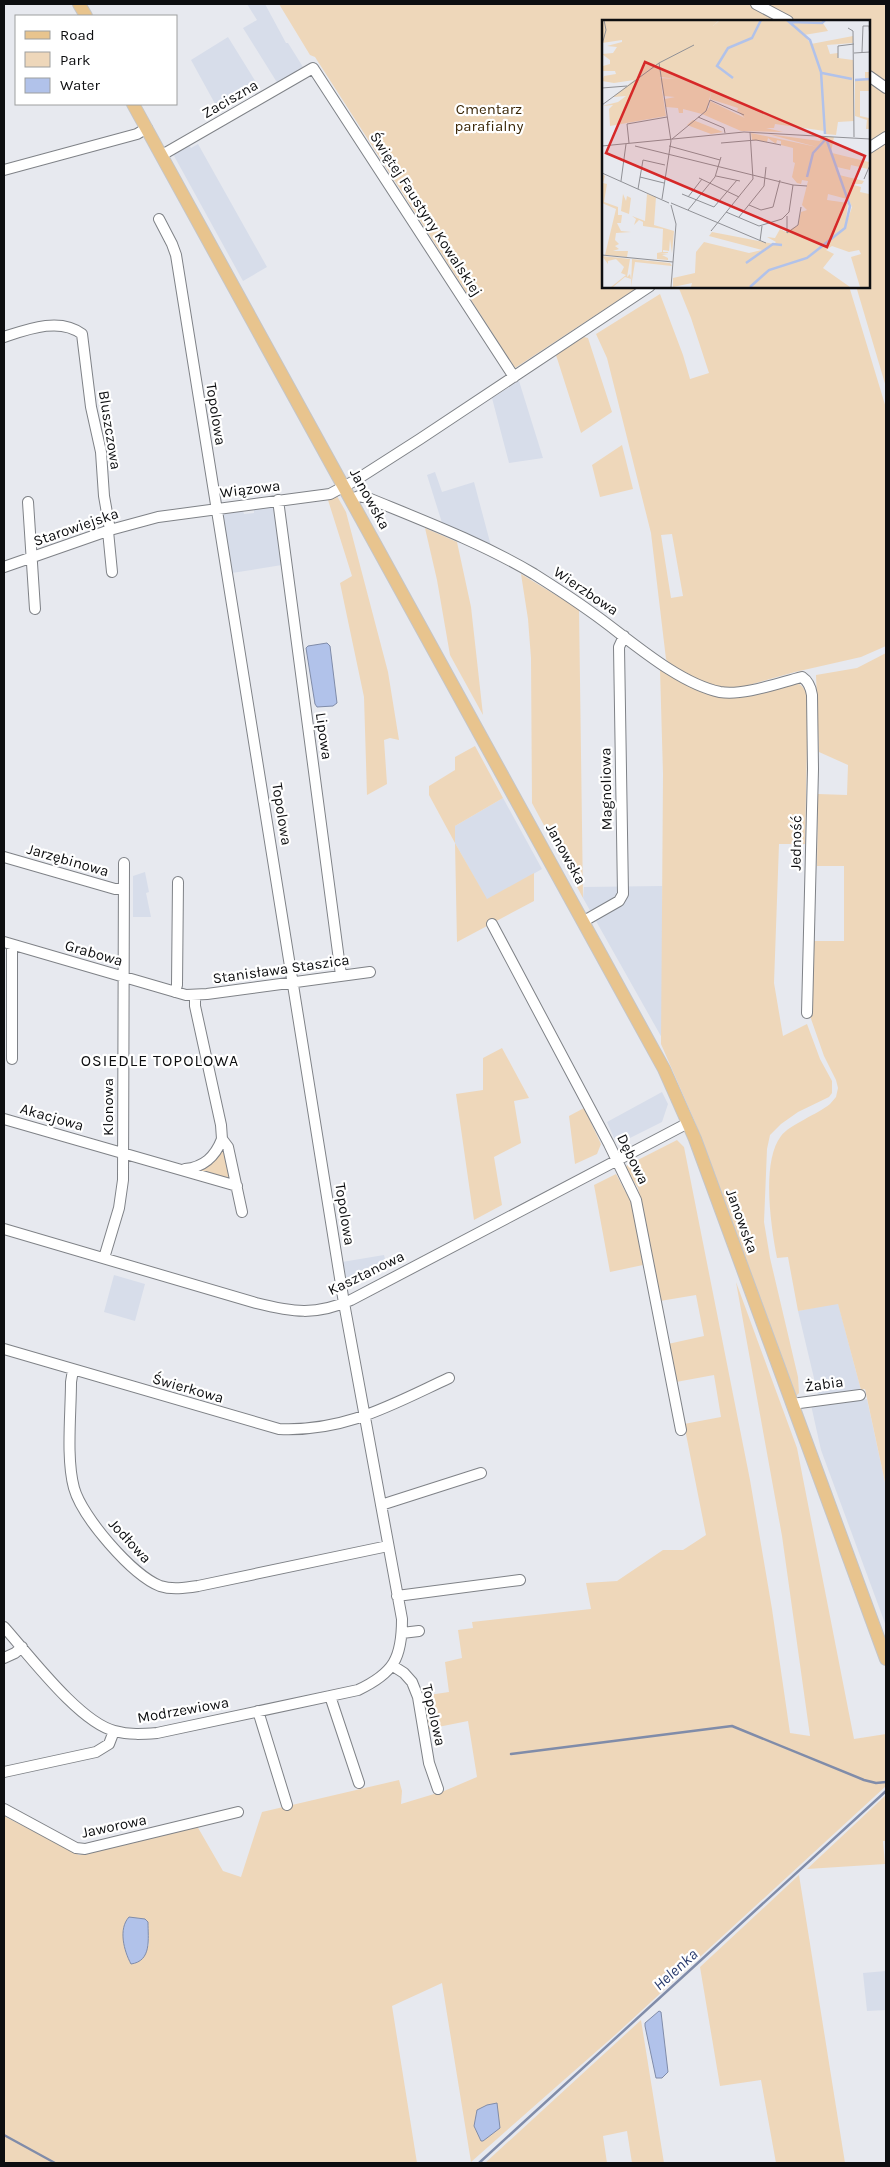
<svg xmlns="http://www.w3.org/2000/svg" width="890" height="2167" font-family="Karla,sans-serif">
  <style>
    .built { fill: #d7ddea }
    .green { fill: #eed7ba; fill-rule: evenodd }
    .water { fill: #b1c2ea; stroke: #808ca9 }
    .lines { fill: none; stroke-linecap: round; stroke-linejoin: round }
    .stream { stroke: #808ca9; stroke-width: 2.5 }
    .minor-casing { stroke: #7f8287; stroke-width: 12 }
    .major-casing { stroke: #c5c5c6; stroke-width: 14 }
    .minor { stroke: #fff; stroke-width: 10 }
    .major { stroke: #e8c48e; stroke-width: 12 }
    .labels { text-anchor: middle; stroke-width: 4.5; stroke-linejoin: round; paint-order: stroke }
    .street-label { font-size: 15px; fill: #0d0e10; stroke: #fff }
    .park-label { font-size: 15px; fill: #3c2808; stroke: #fff }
    .neighbourhood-label { font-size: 16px; letter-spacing: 1px; fill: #0d0e10; stroke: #fff }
    .water-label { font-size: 16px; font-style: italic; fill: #2b3d6f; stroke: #fff }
    .inset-river { fill: none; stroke: #b1c2ea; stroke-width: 2.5 }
    .inset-road { fill: none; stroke: #909196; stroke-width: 1 }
    .view { fill: #d62828; fill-opacity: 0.15; stroke: #d62828; stroke-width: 2.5 }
    .inset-edge { fill: none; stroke: #0d0e10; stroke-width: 2.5 }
  </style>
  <rect width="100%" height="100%" fill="#e7e9ef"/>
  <path class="built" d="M247 4H265L286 43H288L303 67 278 84 243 28 257 20Z
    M228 37 259 87 237 98V100L219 111 191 60Z
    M188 144 191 148 198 144 267 267 243 281 173 154Z
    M519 381 543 458 509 463 492 398Z
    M435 472 442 492 474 482 491 546 443 526 427 475Z
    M274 507 282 565 232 573 222 514 243 511 244 514 254 513V510Z
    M503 798 542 869 487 900 455 843V826Z
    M145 872 149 892 146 893 151 917H133V876Z
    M662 886V1038L583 898 584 887Z
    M662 1092 668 1104 662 1122 624 1141 614 1138 607 1122Z
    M384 1255 387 1267 348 1285 346 1284 342 1262Z
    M114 1275 145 1284 135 1321 104 1312Z
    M838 1303 861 1390 818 1395 798 1311Z
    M867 1399 886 1487V1626L821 1450 811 1405Z
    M886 1971V2010L867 2011 863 1973Z"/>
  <path class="green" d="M279 4H750L780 21H604V286H640L515 368 315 57 310 55Z
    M769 4H886V83L869 70V21H793L773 9Z
    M869 78 886 90V135L869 146Z
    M886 139V387L856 286H869V150Z
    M678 286H849L886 408V646L861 657 795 672 735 689 710 686 671 665 666 659 651 533 607 358 596 334 660 294 683 355 690 379 709 373 691 318ZM672 534 683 596 671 598 661 535Z
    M584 337 588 338 612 412 581 433 556 355Z
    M622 445 633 489 600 497 592 465Z
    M337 496 346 512 388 672 399 740 390 738 384 740 387 784 367 795 364 697 340 583 352 576 328 500Z
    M425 528 457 542 471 607 483 715 450 655 437 580Z
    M521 574 579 609 583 898 532 803 531 658 528 619Z
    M886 653V1487L865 1389 861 1390 838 1304 798 1311 788 1257 777 1258C771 1227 761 1162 781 1136 789 1125 818 1114 830 1104L836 1097 838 1088 836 1080 824 1056 810 1016 814 941H844V866H817L818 794 847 795 848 765 819 752 816 675 857 668Z
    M660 669 696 687 725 697 792 681C802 684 805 688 808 698L805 844H779L774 983 783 1036 807 1024 820 1059 832 1081V1093L829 1097 798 1112 781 1124 770 1135 767 1149 764 1222 770 1258 798 1377 799 1393 796 1396 695 1122 661 1044 663 774Z
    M475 746 503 798 455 826V843L487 899 534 873V901L457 942 455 843 429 795V786L455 770V757Z
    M502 1048 529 1098 514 1101 521 1143 494 1157 502 1205 474 1220 456 1094 483 1090V1058Z
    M584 1108 601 1144 597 1154 575 1164 569 1116Z
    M677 1140 684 1147 750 1480 772 1609 790 1733 810 1736 782 1536 736 1282 797 1448 854 1739 886 1734V1786L615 2035 471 2162 442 1983 392 2006 417 2163H4V1816L79 1855 197 1826 223 1871 241 1877 262 1812 399 1780 402 1791 401 1804 444 1791 477 1777 468 1721 428 1729 422 1696 449 1692 445 1662 462 1658 458 1630 473 1628 472 1622 591 1609 586 1583 617 1581 663 1550H683L706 1535 684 1424 721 1417 714 1375 676 1382 668 1344 704 1336 696 1295 660 1301 638 1188 628 1173 626 1166ZM138 1918 148 1922 149 1945 131 1964 126 1954 123 1929Z
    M222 1148H224L232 1180 203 1173 200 1170Z
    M616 1174 632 1204 643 1265 610 1272 594 1185Z
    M886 1795V1841H883L885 1864 807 1869Z
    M799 1875 845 2163H776L761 2080 720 2086 700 1967Z
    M641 2020 664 2163H632L627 2131 603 2136 607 2163H485Z"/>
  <path class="water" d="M327 643 330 646 337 703 333 706 317 707 315 704 306 648 308 646Z
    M129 1917 145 1919 148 1922C148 1939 152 1961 131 1964 124 1951 118 1929 129 1917Z
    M659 2011 661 2012 668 2072 662 2078H656L645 2026V2023Z
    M497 2103 500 2128 483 2141H481L474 2126 477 2110 487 2105Z"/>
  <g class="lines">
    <path class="stream" d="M511 1754 732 1726 864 1780 876 1783 886 1782
      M4 2135 55 2163
      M479 2163 886 1791"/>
    <g class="minor-casing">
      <path id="minor" d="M756 4 788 21
        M869 76 886 88
        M869 148 886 137
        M162 155 313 68 514 377
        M4 170 137 134 147 128
        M4 337C28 329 60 317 82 334L91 407 101 452 104 496 110 530
        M352 499 359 496 368 498C424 521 482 543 534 574 553 586 573 599 591 612 627 637 676 683 720 692 743 696 778 683 802 677 808 681 811 688 812 695L813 769 807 1013
        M278 500 341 975
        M28 502 35 609
        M108 531 112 572
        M4 567 110 530 158 517 330 494 356 480 420 439 650 286
        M4 857 115 889H124
        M584 921 619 901 623 894 619 647 624 636
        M492 924 609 1144 636 1200 681 1430
        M4 942 186 995 207 994 370 972
        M175 992 177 985 178 882
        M195 995V1006L221 1125 222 1139 228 1147 242 1212
        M12 1059V945
        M4 1119 237 1186
        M185 1169C204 1167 215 1157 222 1139
        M4 1229 256 1303C292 1312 316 1316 351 1300L688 1123
        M104 1258 119 1208 123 1180 124 863
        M4 1349 279 1429C345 1432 391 1405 449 1378
        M73 1370 71 1382C71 1413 66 1459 74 1488 82 1517 132 1575 160 1586 172 1590 185 1588 198 1586L388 1546
        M792 1404 860 1395
        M381 1505 481 1473
        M397 1596 520 1580
        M4 1627C29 1655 80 1723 115 1731 129 1735 143 1734 157 1733L358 1690C394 1673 402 1658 402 1619L344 1303 176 255 172 244 159 219
        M402 1633 419 1631
        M4 1658 15 1653 22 1647
        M393 1666 404 1673 412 1682 418 1697 429 1763 438 1789
        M330 1696 359 1783
        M258 1711 287 1805
        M4 1772 96 1752 109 1744 114 1731
        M4 1809 76 1848 85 1849 238 1812"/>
    </g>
    <g class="major-casing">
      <path id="major" d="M79 4 86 16
        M133 104 664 1069 695 1139 886 1659"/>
    </g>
    <use href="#minor" class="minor"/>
    <use href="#major" class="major"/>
  </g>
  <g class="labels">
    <g class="street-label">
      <text transform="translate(230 99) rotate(-30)" y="5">Zaciszna</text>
      <text transform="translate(426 214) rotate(57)" y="5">Świętej Faustyny Kowalskiej</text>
      <text transform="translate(216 414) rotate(81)" y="5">Topolowa</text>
      <text transform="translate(110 430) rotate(81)" y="5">Bluszczowa</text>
      <text transform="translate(250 489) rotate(-7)" y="5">Wiązowa</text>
      <text transform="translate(370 499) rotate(61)" y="5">Janowska</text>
      <text transform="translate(76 527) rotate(-19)" y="5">Starowiejska</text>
      <text transform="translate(586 591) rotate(34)" y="5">Wierzbowa</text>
      <text transform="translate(324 736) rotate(82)" y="5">Lipowa</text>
      <text transform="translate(606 789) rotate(-91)" y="5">Magnoliowa</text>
      <text transform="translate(282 814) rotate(81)" y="5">Topolowa</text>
      <text transform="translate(796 843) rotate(-89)" y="5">Jedność</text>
      <text transform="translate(566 854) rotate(61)" y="5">Janowska</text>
      <text transform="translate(68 860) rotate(16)" y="5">Jarzębinowa</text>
      <text transform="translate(94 953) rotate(16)" y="5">Grabowa</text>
      <text transform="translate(281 969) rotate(-8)" y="5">Stanisława Staszica</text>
      <text transform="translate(108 1107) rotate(-90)" y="5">Klonowa</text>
      <text transform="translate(52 1117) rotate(16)" y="5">Akacjowa</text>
      <text transform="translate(633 1159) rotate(64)" y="5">Dębowa</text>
      <text transform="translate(345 1214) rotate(81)" y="5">Topolowa</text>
      <text transform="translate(742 1221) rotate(70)" y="5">Janowska</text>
      <text transform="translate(366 1273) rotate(-26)" y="5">Kasztanowa</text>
      <text transform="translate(824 1384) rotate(-8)" y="5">Żabia</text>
      <text transform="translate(188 1388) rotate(16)" y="5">Świerkowa</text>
      <text transform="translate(130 1541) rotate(47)" y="5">Jodłowa</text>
      <text transform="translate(183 1710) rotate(-10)" y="5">Modrzewiowa</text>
      <text transform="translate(434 1715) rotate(77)" y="5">Topolowa</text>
      <text transform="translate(114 1826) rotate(-12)" y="5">Jaworowa</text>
    </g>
    <g class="park-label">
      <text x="489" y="114">Cmentarz<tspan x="489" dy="17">parafialny</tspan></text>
    </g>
    <g class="neighbourhood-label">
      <text x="160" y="1066">OSIEDLE TOPOLOWA</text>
    </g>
    <g class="water-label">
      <text transform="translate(675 1969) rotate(-42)" y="6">Helenka</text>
    </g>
  </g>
  <g transform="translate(602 20)">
    <rect width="268" height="268" fill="#e7e9ef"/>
    <path d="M1 0H117L111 6 118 0H219L226 11 202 15 209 24 251 16V23L225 25 228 34 236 33V38L251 40 252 101 236 102 234 115 224 114 221 86 223 111 173 104 172 108H164L181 112 139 111 100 94 81 89V93H77L76 88 64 87 63 79 73 77 62 76 58 58 75 59 58 57 64 96 8 106 7 89 11 85 0 86 16 82 24 76 11 77 32 60 12 63 0 61 2 56 14 54 13 51H0L1 46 8 44V40L0 34 11 33 15 27 5 26 20 22V20L0 23ZM109 72 108 79 136 88 135 91 143 98 108 81 107 87 105 90ZM263 52H267V71H258V96L267 98V109H264L265 100 253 96V59H263ZM91 100 121 112 109 114 85 105ZM149 113 215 127 166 114 218 121 219 117H232L229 132 224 119 237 155 262 161 260 164H248L259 167 258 172 267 174V267H258L249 237 259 234 257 230 247 232 230 226 224 230 232 234 221 248 248 267H89L90 263 71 267V258L93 253 94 232 102 222 147 233 160 230 107 216 110 212 172 224 174 222 165 217 173 218 178 209 184 212 196 205 199 192 205 190 200 185 206 161 200 160 199 164 195 163 190 157 193 143 191 142V128L179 125V121L175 120 174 124 166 118 165 122 150 120ZM239 161 250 187 243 208 246 183 225 180 226 174 245 179ZM230 133 267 142 266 149 249 145 248 150 235 147ZM0 154 3 156 1 163 5 164 2 182 16 187V195H20L19 203H15L19 211 29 212 14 213 13 220 17 224 13 226 17 229 11 231H26L25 237 3 235 14 189 0 183ZM21 174 24 181 25 176 29 178 27 194 19 191ZM45 174 54 177 52 205 72 211 70 233 68 219 67 231 61 230V232H66V233H58L66 234 60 235 66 238V240L55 239V233L60 232 61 209 41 206V202L37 200 32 205 34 199 30 196 43 201ZM0 236 28 239 25 257 28 254 29 259 23 257 11 267H9L24 255 19 253 22 247 14 239 6 241V244ZM30 239 68 243 70 246 33 242 29 267Z" fill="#eed7ba" fill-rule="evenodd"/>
    <path class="inset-river" d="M185 0 208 20 219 52 223 114M188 2 220 3 223 0M220 53 250 59M131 58 115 46 126 28 150 18 159 0M253 60 268 59M205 157 211 133 224 119M144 243 171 224 180 225M148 267 167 250 205 238 243 208 248 186 224 118"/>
    <path class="inset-road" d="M246 8 251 11 252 117M0 25 4 10 2 0M260 32 261 6H267L268 18M252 33 268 32M236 38V26L252 24M57 43 69 121 60 179M0 68 25 66M0 85 57 43 92 25M96 97 122 108 123 113M70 119 104 91 108 80 142 95M27 123 25 104 65 97M119 123 154 120 179 125M0 126 142 112 268 119M33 126 191 165 205 166M67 126 118 140M0 153 67 183M114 156 138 161M38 157 62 163M97 158 137 177M262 159 268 145M19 161 24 124M36 169 41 140 63 145M80 174 112 187 135 160M86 177 100 159M69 183 164 223M69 185 74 204 69 267M147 185 159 190 171 187 178 160M86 190 113 157 119 137M124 192 157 206 180 199 187 192 191 165M185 196V213L196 205 199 187M137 197 162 166 164 147M109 211 151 159 148 112M158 221 160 206M0 235 71 242"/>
    <path class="view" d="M43 42 263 136 225 227 4 133Z"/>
    <rect width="268" height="268" class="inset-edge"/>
  </g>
  <rect width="890" height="2167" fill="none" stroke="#0d0e10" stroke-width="10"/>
  <rect x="15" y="15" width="162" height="90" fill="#ffffff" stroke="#9e9f9f"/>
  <rect x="25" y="31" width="25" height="8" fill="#e8c48e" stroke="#9e9f9f"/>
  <text x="60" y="40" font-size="15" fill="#0d0e10">Road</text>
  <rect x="25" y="52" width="25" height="15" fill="#eed7ba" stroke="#9e9f9f"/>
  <text x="60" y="65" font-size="15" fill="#0d0e10">Park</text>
  <rect x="25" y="78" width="25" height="15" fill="#b1c2ea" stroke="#9e9f9f"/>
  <text x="60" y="90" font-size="15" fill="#0d0e10">Water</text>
</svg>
